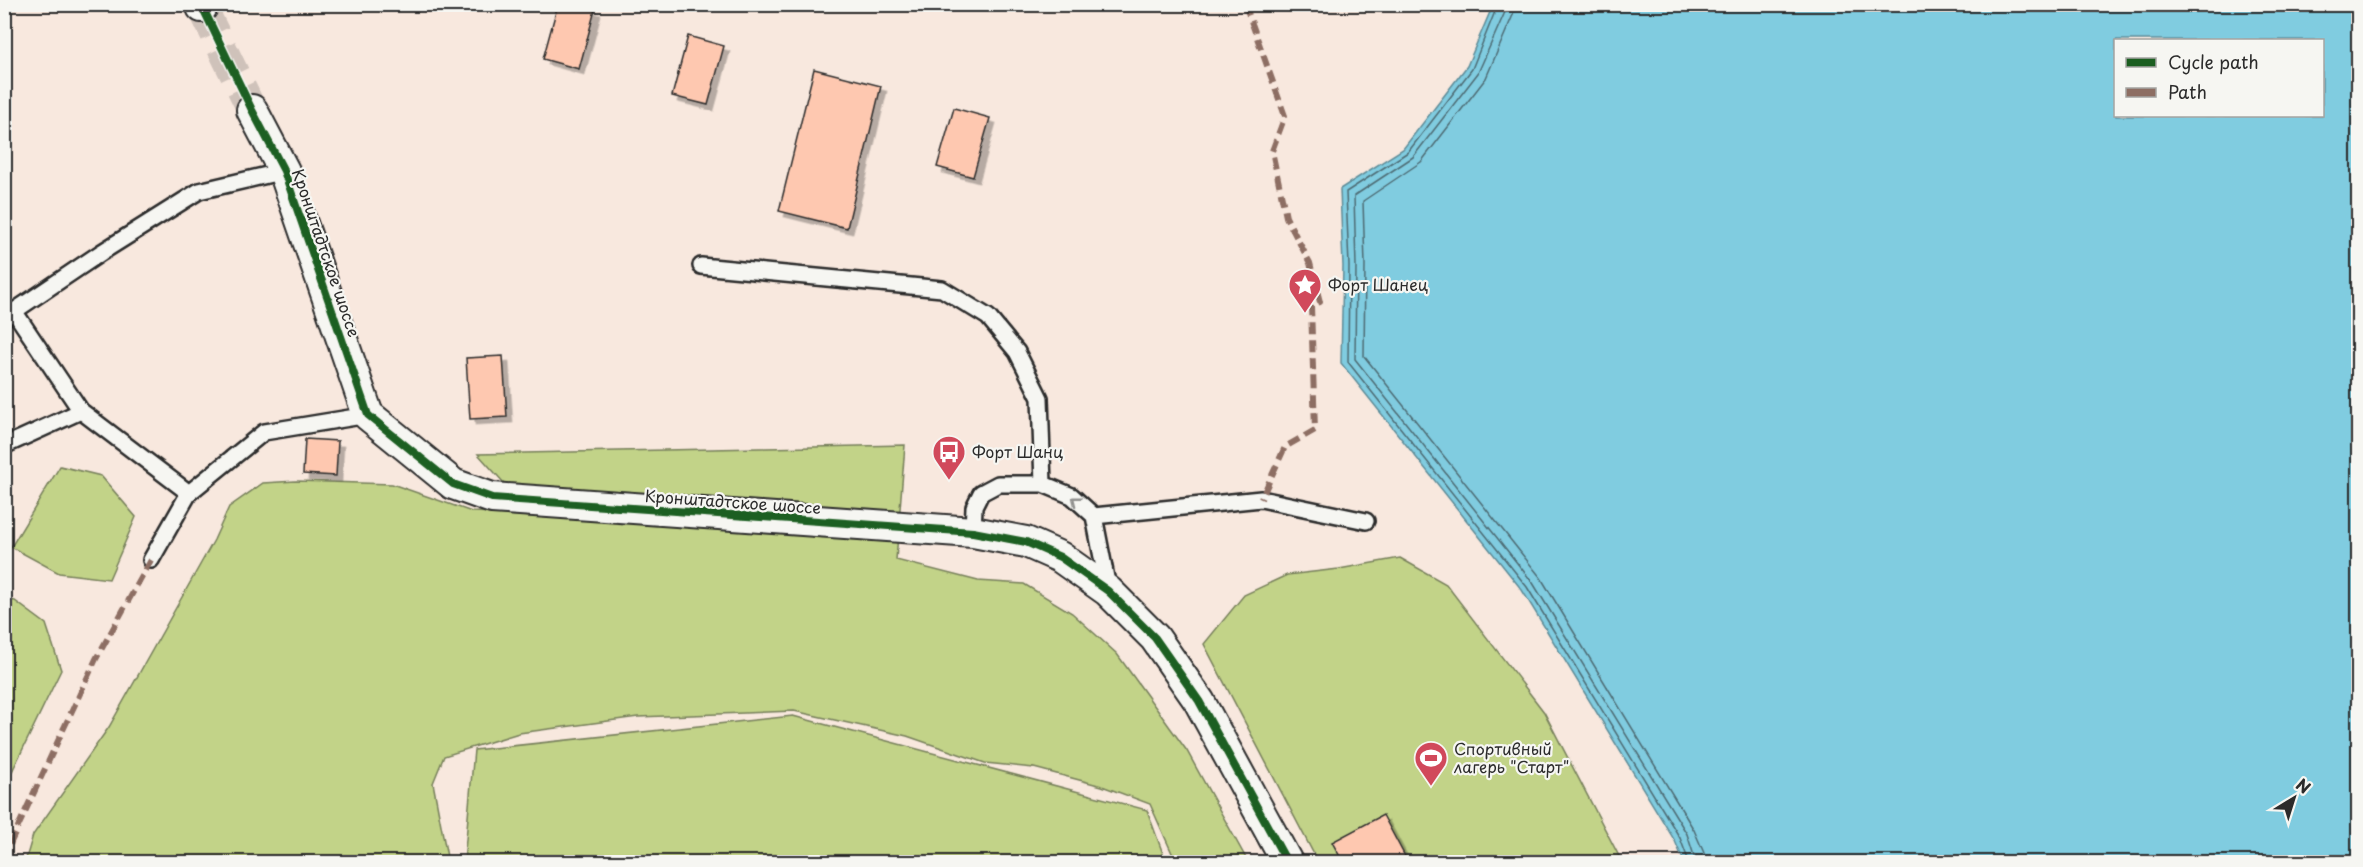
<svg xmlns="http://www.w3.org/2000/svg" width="2363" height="867" font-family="'Playpen Sans',sans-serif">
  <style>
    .green { fill: #c2d388; stroke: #767f5a; stroke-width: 1.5 }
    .water { fill: #80cce0; stroke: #5e8c98; stroke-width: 1.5; fill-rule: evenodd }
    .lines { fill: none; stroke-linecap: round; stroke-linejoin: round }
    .shore { stroke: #4d6b73; stroke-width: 1.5 }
    .building { fill: #fec8b0; stroke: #2b2b2b; stroke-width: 1.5; filter: url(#shadow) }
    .minor-tunnel { stroke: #cfc2ba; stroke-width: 30; stroke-dasharray: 30 15; stroke-linecap: butt }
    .service-casing { stroke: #2b2b2b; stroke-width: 20 }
    .minor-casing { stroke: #2b2b2b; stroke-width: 34 }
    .service { stroke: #f6f6f2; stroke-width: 15 }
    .minor { stroke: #f6f6f2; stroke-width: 30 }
    .quiet { stroke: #8d6e63; stroke-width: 6; stroke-dasharray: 12 6; stroke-linecap: butt }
    .cycleway-casing { stroke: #f6f6f2; stroke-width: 11 }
    .cycleway { stroke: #1b5e20; stroke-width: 8 }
    .oneway { stroke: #90908e }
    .labels { text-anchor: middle; stroke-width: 4.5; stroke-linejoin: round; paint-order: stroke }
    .street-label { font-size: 16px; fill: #2b2b2b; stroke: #f6f6f2 }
    .poi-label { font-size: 16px; fill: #2b2b2b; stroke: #f6f6f2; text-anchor: start }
  </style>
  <defs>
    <filter id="shadow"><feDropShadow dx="5.5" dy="5.5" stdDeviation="0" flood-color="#0004"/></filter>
  </defs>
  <rect width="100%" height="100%" fill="#f8e8de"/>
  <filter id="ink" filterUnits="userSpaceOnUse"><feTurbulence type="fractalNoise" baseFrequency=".0167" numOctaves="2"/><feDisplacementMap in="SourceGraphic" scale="12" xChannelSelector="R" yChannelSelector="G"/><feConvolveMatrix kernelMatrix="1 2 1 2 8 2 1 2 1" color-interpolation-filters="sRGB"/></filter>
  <g filter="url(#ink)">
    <path class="green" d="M905 445 896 560 978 581 1024 584 1072 613 1117 654 1187 751 1248 862H1176L1150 804 1102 786 1034 768 985 763 907 736 794 711 638 717 519 733 444 756 433 783 448 862H25L33 835 109 727 214 540 229 507 263 483 296 481 392 484 472 512 532 514 478 454Z
      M60 466 101 476 136 517 109 579 59 573 11 547Z
      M1400 558 1446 584 1544 712 1622 862H1318L1204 644 1244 595 1287 575 1339 569Z
      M5 599 15 601 46 624 61 670 5 786Z
      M793 716 1147 810 1166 862H464L474 750Z"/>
    <path class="water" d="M1493 5H2358V862H1684L1675 841 1522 590 1341 363 1343 266 1340 189 1403 149 1467 66ZM2116 40H2322V116H2116Z"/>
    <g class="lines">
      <path class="shore" d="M1498 4 1472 69 1408 152 1346 192 1349 266 1348 362 1527 587 1680 838 1689 862
        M1506 4 1505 12 1478 73 1413 157 1354 196 1356 266 1355 359 1533 583 1687 834 1696 862
        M1515 4 1513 15 1486 78 1421 162 1363 201 1365 265 1364 356 1541 578 1694 830 1704 853 1705 862"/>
    </g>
    <path class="building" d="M558 4H576L595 10 579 69 543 59Z
      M688 36 724 46 708 105 672 96Z
      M814 69 881 86 847 228 779 211Z
      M954 108 990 118 973 177 937 167Z
      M503 356 507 417 470 419 466 358Z
      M305 439 338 441 336 476 303 474Z
      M1383 815 1408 862H1343L1332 842Z"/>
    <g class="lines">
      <path class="minor-tunnel" d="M202 7 252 110"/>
      <g class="service-casing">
        <path id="service" d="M701 266 942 289 988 317 1017 352 1040 398 1043 484
          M14 311 81 411 189 493
          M4 318 102 252 199 191 284 171
          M4 446 81 411
          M1094 516 1261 499 1366 521
          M973 532 974 507 981 493 998 484H1043L1072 496 1094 516 1108 588
          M151 560 189 493 264 432 368 415"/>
      </g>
      <g class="minor-casing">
        <path id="minor" d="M201 4 202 7
          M252 110 284 171 368 415 453 484 492 498 973 532 1026 542 1060 557 1108 591 1155 638 1199 701 1287 862"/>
      </g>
      <use href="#service" class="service"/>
      <use href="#minor" class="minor"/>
      <path class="quiet" d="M1245 4 1285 116 1272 151 1286 217 1310 263 1320 302 1311 306 1315 430 1285 447 1261 499
        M5 862 11 842 96 659 151 560"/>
      <g class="cycleway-casing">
        <path id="cycleway" d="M201 4 252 110 284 171 368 415 453 484 492 498 973 532 1026 542 1060 557 1108 591 1155 638 1199 701 1287 862"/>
      </g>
      <use href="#cycleway" class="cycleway"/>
    </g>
    <defs><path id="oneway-chevron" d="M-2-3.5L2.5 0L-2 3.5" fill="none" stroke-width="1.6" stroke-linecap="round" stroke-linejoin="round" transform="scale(1.5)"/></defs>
    <use class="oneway" href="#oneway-chevron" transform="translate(1076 500) rotate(-142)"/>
  </g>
  <defs>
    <g id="sight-pin" transform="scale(1.725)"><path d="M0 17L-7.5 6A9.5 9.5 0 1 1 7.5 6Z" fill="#d1495b" stroke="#f6f6f2"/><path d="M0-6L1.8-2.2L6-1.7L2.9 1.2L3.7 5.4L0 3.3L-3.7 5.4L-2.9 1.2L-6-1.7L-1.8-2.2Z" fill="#fff"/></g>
    <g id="bus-pin" transform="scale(1.725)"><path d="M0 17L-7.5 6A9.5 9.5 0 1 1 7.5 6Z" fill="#d1495b" stroke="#f6f6f2"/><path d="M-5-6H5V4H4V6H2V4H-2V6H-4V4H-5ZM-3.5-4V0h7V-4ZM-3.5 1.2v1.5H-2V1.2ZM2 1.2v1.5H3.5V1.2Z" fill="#fff"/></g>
    <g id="stadium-pin" transform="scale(1.725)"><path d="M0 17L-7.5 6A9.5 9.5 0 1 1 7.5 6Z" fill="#d1495b" stroke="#f6f6f2"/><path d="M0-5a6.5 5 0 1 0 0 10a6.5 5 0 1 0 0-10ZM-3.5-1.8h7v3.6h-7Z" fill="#fff"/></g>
  </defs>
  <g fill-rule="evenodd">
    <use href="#sight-pin" x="1305" y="285"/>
    <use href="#bus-pin" x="949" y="452"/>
    <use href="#stadium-pin" x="1431" y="758"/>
  </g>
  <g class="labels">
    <g class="street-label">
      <text transform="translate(326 253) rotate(71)" y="6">Кронштадтское шоссе</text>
      <text transform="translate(733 502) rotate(4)" y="6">Кронштадтское шоссе</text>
    </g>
    <g class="poi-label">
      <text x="1328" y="291">Форт Шанец</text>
      <text x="972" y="458">Форт Шанц</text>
      <text x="1454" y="755">Спортивный<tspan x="1454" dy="18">лагерь "Старт"</tspan></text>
    </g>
  </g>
  <rect width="2363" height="867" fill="none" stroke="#f6f6f2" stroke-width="24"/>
  <rect x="12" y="12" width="2339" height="843" fill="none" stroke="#2b2b2b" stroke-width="2" filter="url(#ink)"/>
  <rect x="2114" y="39" width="210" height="78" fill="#f6f6f2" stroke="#a5a5a2" stroke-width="1.5"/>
  <rect x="2126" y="58" width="30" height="9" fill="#1b5e20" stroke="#a5a5a2" stroke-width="1.5"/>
  <text x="2168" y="69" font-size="18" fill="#2b2b2b">Cycle path</text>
  <rect x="2126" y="88" width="30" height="9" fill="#8d6e63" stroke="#a5a5a2" stroke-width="1.5"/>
  <text x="2168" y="99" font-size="18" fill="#2b2b2b">Path</text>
  <g transform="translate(2294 798) rotate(38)" stroke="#f6f6f2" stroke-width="4.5" paint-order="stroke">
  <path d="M0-4.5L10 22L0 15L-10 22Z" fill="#2b2b2b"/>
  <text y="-9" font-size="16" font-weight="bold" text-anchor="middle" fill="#2b2b2b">N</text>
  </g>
</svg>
